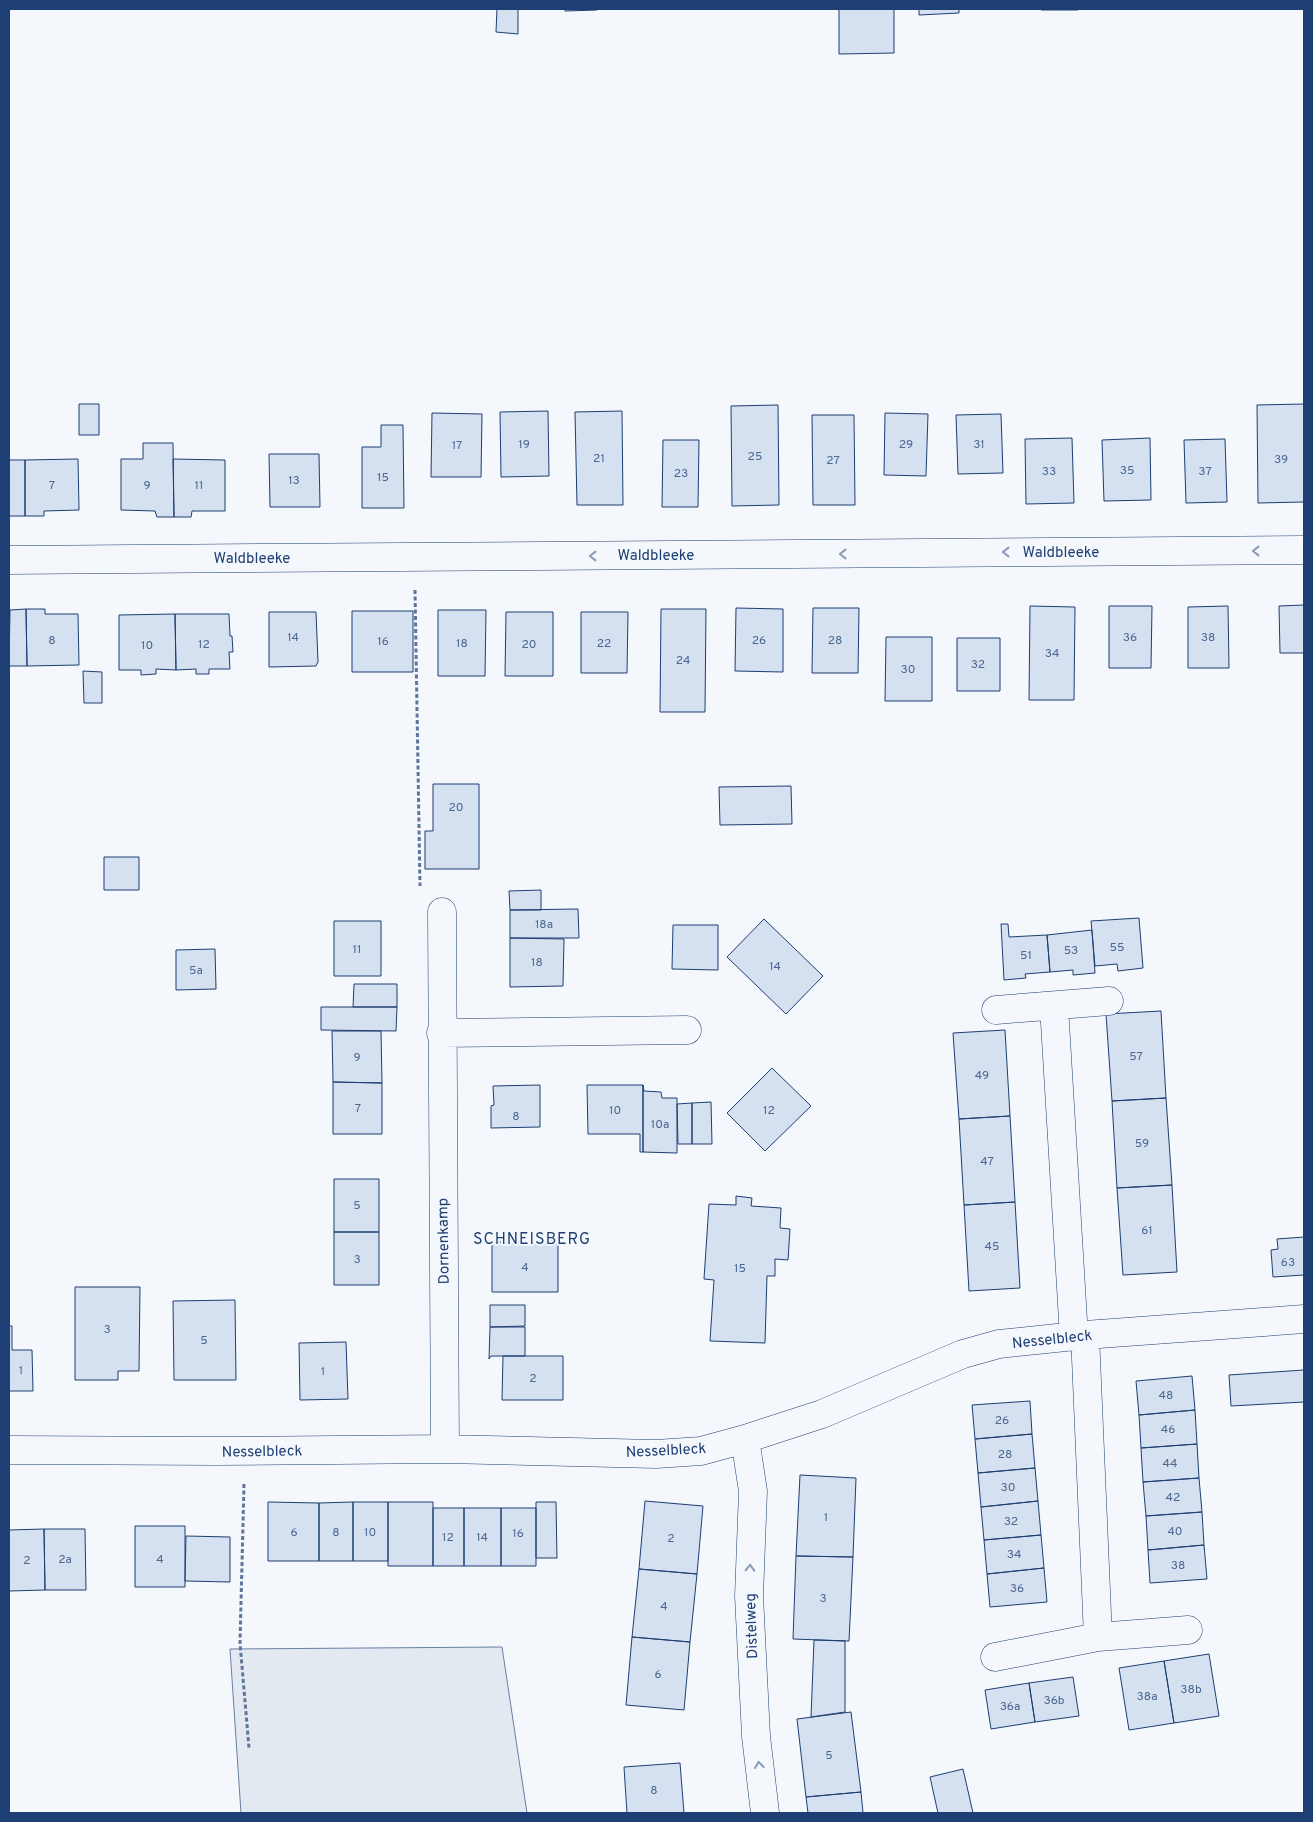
<svg xmlns="http://www.w3.org/2000/svg" width="1313" height="1822" font-family="Overpass,sans-serif">
  <style>
    .green { fill: #e3e9f0; stroke: #687fa3 }
    .building { fill: #d5e0f0; stroke: #1d3f73 }
    .lines { fill: none; stroke-linecap: round; stroke-linejoin: round }
    .minor-casing { stroke: #1d3f73; stroke-width: 29 }
    .path { stroke: #5e769c; stroke-width: 3; stroke-dasharray: 4 2.5; stroke-linecap: butt }
    .minor { stroke: #f4f7fb; stroke-width: 28 }
    .oneway { stroke: #889bb7 }
    .labels { text-anchor: middle; stroke-width: 4; stroke-linejoin: round; paint-order: stroke }
    .number-label { font-size: 12px; fill: #4b6792 }
    .street-label { font-size: 15px; fill: #1d3f73; stroke: #f4f7fb }
    .neighbourhood-label { font-size: 16px; letter-spacing: 1px; fill: #1d3f73; stroke: #f4f7fb }
  </style>
  <rect width="100%" height="100%" fill="#f4f7fb"/>
  <path class="green" d="M502 1647 527 1813H241L230 1649Z"/>
  <path class="building" d="M497 9H518V34L496 32Z
    M565 9H597V10L565 11Z
    M839 9H894V53L839 54Z
    M919 9H959V13L919 15Z
    M1041 9H1078V10H1041Z
    M79 404H99V435H79Z
    M1304 404V502L1258 503 1257 405Z
    M778 405 779 505 732 506 731 406Z
    M548 411 549 476 501 477 500 412Z
    M622 411 623 505H577L575 412Z
    M432 413 482 414 481 477H431Z
    M885 413 928 414 926 476 884 475Z
    M1001 414 1003 473 958 474 956 415Z
    M812 415H854L855 505H813Z
    M381 425H403L404 508H362V447H381Z
    M1072 438 1074 503 1026 504 1025 439Z
    M1150 438 1151 500 1104 501 1102 440Z
    M1225 439 1227 502 1186 503 1184 440Z
    M663 440H699L698 507H662Z
    M143 443H173L174 517H157L155 511 121 510V459H143Z
    M269 454H319L320 507H270Z
    M78 459 79 510 44 511V516H25V460Z
    M173 459 225 460V511H192L191 517H174Z
    M9 460H25V516H9Z
    M1304 605V653H1280L1279 606Z
    M1030 606 1075 607 1074 700H1029Z
    M1109 606H1152L1151 668H1109Z
    M1228 606 1229 668H1188V607Z
    M736 608 783 609V672L735 671Z
    M813 608H859L858 673H812Z
    M26 609 27 666H9L10 610Z
    M26 609H45V614H78L79 665 27 666Z
    M661 609H706L705 712H660Z
    M438 610H486L485 676H438Z
    M352 611H413V672H352Z
    M269 612H316L318 662 316 666 269 667Z
    M506 612H553V676H505Z
    M581 612H628L627 673H581Z
    M175 614 176 670 156 669V674L141 675V670H119V615Z
    M175 614H229L230 636H232L233 652H229L230 669H209V674H196V669L176 670Z
    M886 637H932V701H885Z
    M957 638H1000V691H957Z
    M83 671 102 672V703H84Z
    M433 784H479V869H425V831H433Z
    M791 786 792 824 720 825 719 787Z
    M104 857H139V890H104Z
    M541 890V910H510L509 891Z
    M578 909 579 938H510V910Z
    M1139 918 1143 968 1118 971 1117 964 1095 966 1091 921Z
    M764 919 823 976 786 1014 727 957Z
    M334 921H381V976H334Z
    M1001 924H1008L1009 937 1047 935 1050 972 1025 974 1026 978 1004 980Z
    M673 925H718V970L672 969Z
    M1092 930 1095 973 1073 975V970L1050 972 1047 935Z
    M510 938 564 939 563 986 510 987Z
    M215 949 216 989 176 990V950Z
    M354 984H397V1007H353Z
    M321 1007H397L396 1031 321 1030Z
    M1161 1011 1166 1098 1112 1101 1106 1014Z
    M1005 1030 1010 1116 959 1119 953 1033Z
    M332 1031H381L382 1083 333 1082Z
    M772 1068 811 1106 765 1151 727 1113Z
    M333 1082 382 1083V1134H333Z
    M540 1085V1127L491 1128V1106L494 1105 493 1086Z
    M587 1085H643V1152H640V1134H588Z
    M643 1085 644 1091 661 1092 662 1098H677V1153L643 1152Z
    M1166 1098 1172 1185 1117 1188 1112 1101Z
    M711 1102 712 1144H692V1103Z
    M692 1103V1144H678L677 1104Z
    M1010 1116 1015 1202 964 1205 959 1119Z
    M334 1179H379V1232H334Z
    M1172 1185 1177 1272 1123 1275 1117 1188Z
    M736 1196 752 1198 751 1206 781 1208 780 1228 790 1229 788 1260 775 1259V1276H767L765 1343 710 1341 714 1280 704 1279 709 1204 736 1205Z
    M1015 1202 1020 1288 969 1291 964 1205Z
    M334 1232H379V1285H334Z
    M1304 1237V1275L1273 1277 1271 1250 1278 1249 1277 1239Z
    M558 1241V1292H492V1242Z
    M75 1287H140L139 1371H118V1380H75Z
    M235 1300 236 1380H174L173 1301Z
    M490 1305H525V1326L490 1327Z
    M9 1326H12V1350H32L33 1391H9Z
    M490 1327H525V1356H491L489 1359Z
    M346 1342 348 1399 300 1400 299 1343Z
    M503 1356H563V1400H502Z
    M1304 1370V1402L1231 1406 1229 1375Z
    M1192 1376 1195 1410 1139 1415 1136 1381Z
    M1030 1401 1032 1434 975 1439 972 1405Z
    M1195 1410 1197 1444 1141 1448 1139 1415Z
    M1032 1434 1035 1468 978 1473 975 1439Z
    M1197 1444 1199 1478 1143 1482 1141 1448Z
    M1035 1468 1038 1501 981 1507 978 1473Z
    M800 1475 856 1478 853 1557 796 1556Z
    M1199 1478 1202 1512 1146 1516 1143 1482Z
    M645 1501 703 1506 697 1574 639 1569Z
    M1038 1501 1041 1535 984 1540 981 1507Z
    M268 1502 319 1503V1561H268Z
    M353 1502H388V1561H353Z
    M353 1502V1561H319V1503Z
    M388 1502H433V1566H388Z
    M536 1502H556L557 1558H536Z
    M433 1508H464V1566H433Z
    M464 1508H501V1566H464Z
    M501 1508H536V1566H501Z
    M1202 1512 1204 1545 1148 1550 1146 1516Z
    M135 1526H185V1587H135Z
    M44 1529H85L86 1590H45Z
    M44 1529 45 1590 9 1591V1530Z
    M1041 1535 1044 1568 987 1574 984 1540Z
    M186 1536 230 1537V1582L185 1581Z
    M1204 1545 1207 1579 1150 1583 1148 1550Z
    M796 1556 853 1557 849 1641 793 1639Z
    M1044 1568 1047 1602 990 1607 987 1574Z
    M639 1569 697 1574 690 1642 632 1637Z
    M632 1637 690 1642 684 1710 626 1705Z
    M814 1640 845 1641V1712L811 1717Z
    M1209 1654 1219 1716 1174 1723 1164 1661Z
    M1164 1661 1174 1723 1129 1730 1119 1668Z
    M1073 1677 1079 1716 1035 1722 1029 1683Z
    M1029 1683 1035 1722 991 1729 985 1690Z
    M851 1712 861 1792 806 1797 797 1719Z
    M680 1763 684 1813H627L624 1767Z
    M963 1769 973 1813H938L930 1777Z
    M861 1792 863 1813H808L806 1797Z"/>
  <g class="lines">
    <g class="minor-casing">
      <path id="minor" d="M9 560 1304 550
        M442 912 445 1449
        M1054 1006 1074 1337
        M996 1010 1109 1001
        M441 1033 687 1030
        M745 1439 753 1491 749 1596 756 1736 765 1813
        M9 1450 216 1451 445 1449 656 1454 701 1451 745 1439 822 1414 963 1354 999 1344 1085 1335 1304 1319
        M1098 1637 1188 1630
        M995 1657 1098 1637 1085 1335"/>
    </g>
    <path class="path" d="M415 590 420 886
      M244 1484 240 1643 249 1748"/>
    <use href="#minor" class="minor"/>
  </g>
  <defs><path id="oneway-chevron" d="M-2-3.5L2.5 0L-2 3.5" fill="none" stroke-width="1.6" stroke-linecap="round" stroke-linejoin="round" transform="scale(1.25)"/></defs>
  <g class="oneway">
    <use href="#oneway-chevron" transform="translate(1256 551) rotate(180)"/>
    <use href="#oneway-chevron" transform="translate(1006 552) rotate(180)"/>
    <use href="#oneway-chevron" transform="translate(843 554) rotate(180)"/>
    <use href="#oneway-chevron" transform="translate(593 556) rotate(180)"/>
    <use href="#oneway-chevron" transform="translate(750 1568) rotate(-88)"/>
    <use href="#oneway-chevron" transform="translate(759 1765) rotate(-97)"/>
  </g>
  <g class="labels">
    <g class="number-label">
      <text x="524" y="448">19</text>
      <text x="906" y="448">29</text>
      <text x="979" y="448">31</text>
      <text x="457" y="449">17</text>
      <text x="755" y="460">25</text>
      <text x="599" y="462">21</text>
      <text x="1281" y="463">39</text>
      <text x="833" y="464">27</text>
      <text x="1127" y="474">35</text>
      <text x="1049" y="475">33</text>
      <text x="1205" y="475">37</text>
      <text x="681" y="477">23</text>
      <text x="383" y="481">15</text>
      <text x="294" y="484">13</text>
      <text x="52" y="489">7</text>
      <text x="147" y="489">9</text>
      <text x="199" y="489">11</text>
      <text x="293" y="641">14</text>
      <text x="1130" y="641">36</text>
      <text x="1208" y="641">38</text>
      <text x="52" y="644">8</text>
      <text x="759" y="644">26</text>
      <text x="835" y="644">28</text>
      <text x="383" y="645">16</text>
      <text x="462" y="647">18</text>
      <text x="604" y="647">22</text>
      <text x="204" y="648">12</text>
      <text x="529" y="648">20</text>
      <text x="147" y="649">10</text>
      <text x="1052" y="657">34</text>
      <text x="683" y="664">24</text>
      <text x="978" y="668">32</text>
      <text x="908" y="673">30</text>
      <text x="456" y="811">20</text>
      <text x="544" y="928">18a</text>
      <text x="1117" y="951">55</text>
      <text x="357" y="953">11</text>
      <text x="1071" y="954">53</text>
      <text x="1026" y="959">51</text>
      <text x="537" y="966">18</text>
      <text x="775" y="970">14</text>
      <text x="196" y="974">5a</text>
      <text x="1136" y="1060">57</text>
      <text x="357" y="1061">9</text>
      <text x="982" y="1079">49</text>
      <text x="358" y="1112">7</text>
      <text x="615" y="1114">10</text>
      <text x="769" y="1114">12</text>
      <text x="516" y="1120">8</text>
      <text x="660" y="1128">10a</text>
      <text x="1142" y="1147">59</text>
      <text x="987" y="1165">47</text>
      <text x="357" y="1209">5</text>
      <text x="1147" y="1234">61</text>
      <text x="992" y="1250">45</text>
      <text x="357" y="1263">3</text>
      <text x="1288" y="1266">63</text>
      <text x="525" y="1271">4</text>
      <text x="740" y="1272">15</text>
      <text x="107" y="1333">3</text>
      <text x="204" y="1344">5</text>
      <text x="21" y="1374">1</text>
      <text x="323" y="1375">1</text>
      <text x="533" y="1382">2</text>
      <text x="1166" y="1399">48</text>
      <text x="1002" y="1424">26</text>
      <text x="1168" y="1433">46</text>
      <text x="1005" y="1458">28</text>
      <text x="1170" y="1467">44</text>
      <text x="1008" y="1491">30</text>
      <text x="1173" y="1501">42</text>
      <text x="826" y="1521">1</text>
      <text x="1011" y="1525">32</text>
      <text x="1175" y="1535">40</text>
      <text x="294" y="1536">6</text>
      <text x="336" y="1536">8</text>
      <text x="370" y="1536">10</text>
      <text x="518" y="1537">16</text>
      <text x="448" y="1541">12</text>
      <text x="482" y="1541">14</text>
      <text x="671" y="1542">2</text>
      <text x="1014" y="1558">34</text>
      <text x="65" y="1563">2a</text>
      <text x="160" y="1563">4</text>
      <text x="27" y="1564">2</text>
      <text x="1178" y="1569">38</text>
      <text x="1017" y="1592">36</text>
      <text x="823" y="1602">3</text>
      <text x="664" y="1610">4</text>
      <text x="658" y="1678">6</text>
      <text x="1191" y="1693">38b</text>
      <text x="1147" y="1700">38a</text>
      <text x="1054" y="1704">36b</text>
      <text x="1010" y="1710">36a</text>
      <text x="829" y="1759">5</text>
      <text x="654" y="1794">8</text>
    </g>
    <g class="street-label">
      <text x="1061" y="557">Waldbleeke</text>
      <text x="656" y="560">Waldbleeke</text>
      <text x="252" y="563">Waldbleeke</text>
      <text transform="translate(443 1241) rotate(-91)" y="5">Dornenkamp</text>
      <text transform="translate(1052 1339) rotate(-6)" y="5">Nesselbleck</text>
      <text transform="translate(666 1450) rotate(-3)" y="5">Nesselbleck</text>
      <text transform="translate(262 1451) rotate(-1)" y="5">Nesselbleck</text>
      <text transform="translate(751 1626) rotate(-92)" y="5">Distelweg</text>
    </g>
    <g class="neighbourhood-label">
      <text x="532" y="1244">SCHNEISBERG</text>
    </g>
  </g>
  <rect width="1313" height="1822" fill="none" stroke="#1d3f73" stroke-width="20"/>
</svg>
